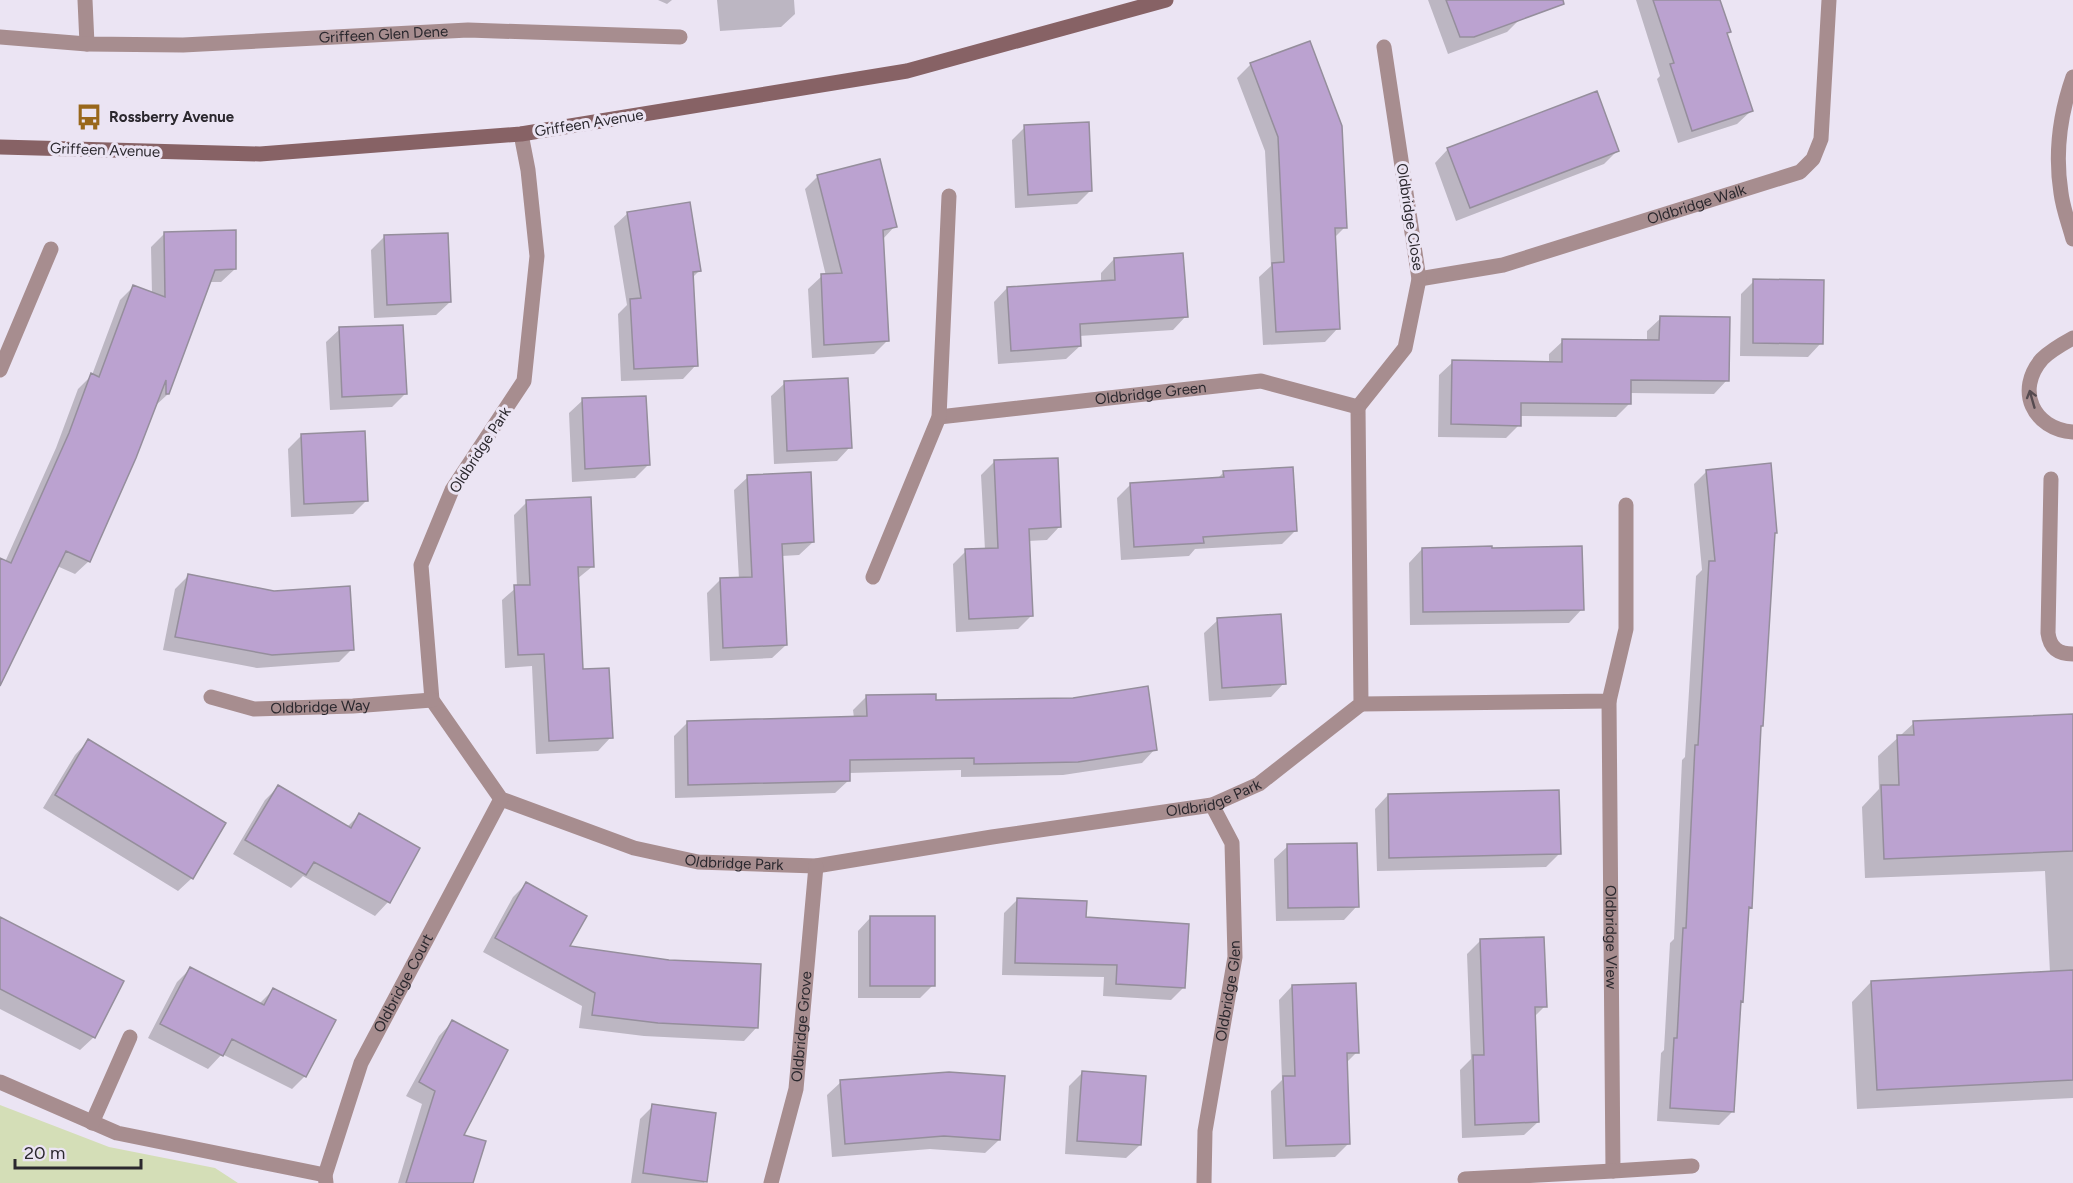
<svg xmlns="http://www.w3.org/2000/svg" width="2073" height="1183" font-family="Figtree,sans-serif">
  <style>
    .green { fill: #d4deb7 }
    .shadow { fill: #0003 }
    .building { fill: #bba2d0; stroke: #958e9c; stroke-width: 1.5 }
    .lines { fill: none; stroke-linecap: round; stroke-linejoin: round }
    .lane { stroke: #a78d8f; stroke-width: 15 }
    .street { stroke: #a78d8f; stroke-width: 15 }
    .secondary { stroke: #876265; stroke-width: 15 }
    .oneway { stroke: #564b50 }
    .labels { text-anchor: middle; stroke-width: 6; stroke-linejoin: round; paint-order: stroke }
    .street-label { font-size: 15px; fill: #2b282e; stroke: #ebe4f3 }
    .poi-label { font-size: 15px; font-weight: bold; fill: #2b282e; stroke: #ebe4f3; text-anchor: start }
  </style>
  <rect width="100%" height="100%" fill="#ebe4f3"/>
  <path class="green" d="M0 1105 109 1147 215 1168 238 1183H0Z"/>
  <path class="shadow" d="M658 0H672L667 4Z
    M717 0H794L795 14 781 27 720 31Z
    M1428 0H1513L1520 19 1507 32 1448 54Z
    M1636 0H1719L1730 31 1726 35 1751 111 1737 124 1678 143 1657 79 1660 76Z
    M1309 43 1345 227 1334 238 1338 328 1325 342 1263 345 1259 277 1271 266 1265 151 1237 78 1251 64Z
    M1025 127 1090 191 1077 204 1015 208 1012 140Z
    M1448 149 1617 151 1604 164 1456 221 1435 163Z
    M818 176 895 226 882 240 887 341 874 354 812 358 808 289 822 276H826L805 189Z
    M628 213 700 270 692 278 696 365 683 379 621 381 618 314 627 305 614 226Z
    M165 233 235 269 221 282H209L168 394 154 407 89 561 75 574 57 566 0 683V559L5 562 56 448 78 389 92 375 120 300 133 287 152 294 151 247Z
    M384 237 450 302 436 315 374 318 371 250Z
    M1114 259 1186 316 1173 330 1079 336 1080 346 1066 359 998 364 994 302 1007 288 1101 283V273Z
    M1754 281 1821 343 1808 357 1740 356 1741 294Z
    M1661 318 1727 380 1714 394 1630 393V403L1616 417 1520 416 1519 425 1506 438 1438 437 1439 375 1453 362 1549 364V354L1563 341 1647 342V331Z
    M340 329 405 394 392 407 330 410 326 342Z
    M785 383 850 447 837 461 774 464 771 396Z
    M583 400 648 465 635 478 572 482 569 413Z
    M301 436 367 500 353 514 291 517 288 449Z
    M995 461 1060 526 1047 540 1028 541 1032 615 1018 629 956 632 953 564 966 551 985 550 981 475Z
    M1707 471 1776 533 1773 535 1762 726 1759 729 1750 907 1747 910 1742 1001 1739 1004 1733 1111 1719 1125 1657 1121 1661 1053 1664 1050 1670 943 1674 939 1682 760 1685 757 1696 576 1702 570 1694 484Z
    M1224 472 1296 530 1282 544 1195 549 1189 556 1121 560 1117 498 1131 484 1217 479Z
    M748 477 813 542 799 555 782 556 786 645 772 658 710 661 707 593 720 580 739 579 734 490Z
    M527 502 593 566 577 579 581 671 611 737 598 751 536 754 532 666 505 668 502 600 517 587 514 515Z
    M1422 549 1582 609 1569 623 1410 625 1409 563Z
    M188 576 352 649 339 662 257 668 163 650 175 589Z
    M1218 620 1284 683 1271 697 1209 701 1204 633Z
    M867 696 935 702 1155 749 1142 763 1063 775 961 777V770L849 773V780L835 793 675 798 674 736 688 722 854 718 853 710Z
    M1914 723 2073 724V1098L1857 1109 1852 1002 1871 982 2050 973 2045 871 1865 878 1862 807 1879 789 1878 756Z
    M88 741 192 878 178 891 43 808 75 755Z
    M278 787 347 827 359 815 418 848 388 902 375 916 303 876 291 888 233 854 265 800Z
    M1388 795 1560 853 1546 867 1377 871 1375 809Z
    M1288 846 1357 906 1344 920 1276 921 1274 859Z
    M526 884 568 948 757 1027 744 1041 644 1036 579 1028 582 1006 483 952 513 897Z
    M1017 900 1085 919 1184 987 1171 1000 1103 996 1104 977 1002 975 1004 913Z
    M871 917 933 985 920 998H858V931Z
    M0 919 94 1037 80 1050 0 1009Z
    M1481 940 1545 1006 1534 1017 1538 1122 1524 1135 1462 1138 1460 1070 1471 1059 1467 954Z
    M190 969 259 1004 273 990 305 1076 292 1089 222 1054 208 1069 148 1038 177 982Z
    M1292 986 1357 1052 1346 1063 1349 1143 1335 1157 1273 1159 1271 1091 1282 1080 1279 1000Z
    M452 1022 462 1135 472 1183H398L422 1104 406 1096 439 1036Z
    M1082 1073 1140 1145 1126 1158 1065 1154 1069 1086Z
    M841 1082 999 1140 985 1153 930 1149 832 1157 827 1095Z
    M653 1106 705 1182 704 1183H631L640 1119Z"/>
  <path class="building" d="M1446 0H1563L1564 4 1474 37H1460Z
    M1653 0H1720L1731 32 1727 33 1753 111 1692 131 1670 64 1674 63Z
    M1310 41 1342 126 1347 228H1335L1340 329 1276 332 1272 263 1284 262 1278 137 1250 63Z
    M1597 91 1619 151 1470 208 1447 148Z
    M1089 122 1092 191 1028 195 1024 125Z
    M880 159 897 227 883 230 889 341 824 345 821 274 842 273 817 175Z
    M690 202 701 271 693 272 698 366 634 369 630 299 641 298 627 212Z
    M236 230V269L215 270 169 394H166V380L136 458 90 562 66 551 0 686V558L11 563 69 433 91 373 99 377 133 285 165 297 164 232Z
    M448 233 451 302 387 305 384 235Z
    M1183 253 1188 317 1080 324 1081 346 1011 351 1007 287 1115 280 1114 258Z
    M1753 279 1824 280 1823 344 1753 343Z
    M1660 316 1730 317 1729 381 1631 380V404L1521 403V426L1451 424 1452 360 1562 362V339L1659 340Z
    M403 325 407 394 342 397 339 327Z
    M848 378 852 448 787 451 784 381Z
    M646 396 650 465 585 469 582 398Z
    M365 431 368 501 304 504 301 434Z
    M1058 458 1061 527 1029 529 1033 616 969 619 965 549 998 548 994 460Z
    M1771 463 1777 533H1775L1763 726H1761L1752 908 1749 907 1743 1002 1741 1001 1734 1112 1670 1108 1674 1038H1677L1683 928H1686L1695 745H1698L1709 561H1715L1706 470Z
    M1293 467 1297 531 1203 537 1204 543 1134 547 1130 483 1224 477 1223 471Z
    M811 472 814 542 782 544 787 645 723 648 720 578 752 577 747 475Z
    M591 497 594 567H578L583 669 609 668 613 738 549 741 544 654 518 655 514 585H530L526 500Z
    M1492 546V548L1582 546 1584 610 1423 612 1422 548Z
    M188 574 274 591 350 586 354 650 272 655 175 637Z
    M1281 614 1286 684 1222 688 1217 618Z
    M1148 686 1157 750 1078 762 974 764V758L850 760V781L688 785 687 721 867 716 866 695 936 694V700L1073 698Z
    M2073 714V851L1884 859 1881 785H1899L1897 735H1914L1913 721Z
    M88 739 226 823 193 879 55 795Z
    M278 785 351 828 359 813 420 848 390 903 314 862 306 875 245 840Z
    M1559 790 1561 854 1389 858 1388 794Z
    M1357 843 1359 907 1288 908 1287 844Z
    M526 882 587 916 570 946 669 960 761 964 758 1028 658 1023 592 1015 595 993 495 938Z
    M1017 898 1087 901 1086 917 1189 924 1185 988 1116 984 1117 965 1015 963Z
    M870 916H935V986H870Z
    M0 917 124 981 95 1038 0 989Z
    M1544 937 1547 1007H1535L1539 1122 1475 1125 1473 1055H1484L1480 939Z
    M190 967 264 1005 273 988 336 1020 306 1077 232 1039 223 1056 160 1024Z
    M2073 970V1080L1877 1090 1871 981Z
    M1356 983 1359 1053H1347L1350 1144 1286 1146 1283 1076H1295L1292 985Z
    M452 1020 508 1050 464 1135 486 1141 473 1183H406L435 1091 419 1082Z
    M1082 1071 1146 1076 1141 1145 1077 1141Z
    M949 1072 1005 1076 1000 1140 944 1136 845 1144 840 1080Z
    M652 1104 716 1113 707 1182 643 1173Z"/>
  <g class="lines">
    <path class="lane" d="M2073 77C2060 114 2055 155 2061 193 2063 209 2069 224 2073 239
      M2073 338C2062 344 2051 350 2042 359 2015 390 2033 429 2073 432
      M2051 479 2048 633C2050 648 2058 654 2073 654"/>
    <g class="street">
      <path d="M85 0 87 44"/>
      <path id="s1" d="M0 37 87 44 183 45 468 30 680 37"/>
      <path id="s2" d="M521 134 528 170 537 256 524 381 452 490 421 565 432 700 501 799 634 848 698 862 816 866 992 837 1212 805 1259 784 1361 704 1358 407"/>
      <path id="s3" d="M1419 279 1503 265 1800 172 1813 159 1821 139 1829 0"/>
      <path d="M0 370 51 249"/>
      <path d="M1358 407 1405 348 1419 279 1384 47"/>
      <path id="s4" d="M939 417 1261 381 1358 407"/>
      <path d="M873 577 939 417 949 196"/>
      <path id="s5" d="M211 697 254 709 353 706 432 700"/>
      <path id="s6" d="M1609 701 1613 1171 1692 1166"/>
      <path d="M1361 704 1609 701 1626 629V505"/>
      <path d="M0 1082 117 1133 325 1175"/>
      <path d="M92 1123 130 1037"/>
      <path d="M1465 1179 1613 1171"/>
      <path id="s7" d="M326 1183 325 1175 361 1063 501 799"/>
      <path id="s8" d="M771 1183 796 1089 816 866"/>
      <path id="s9" d="M1204 1183 1205 1131 1235 957 1232 843 1212 805"/>
    </g>
    <path class="secondary" d="M0 147 260 154 521 134 907 71 1166 0"/>
  </g>
  <defs><path id="oneway-shaft" d="M-6 0H5M1.5-3L5.5 0L1.5 3" fill="none" stroke-width="1.6" stroke-linecap="round" stroke-linejoin="round" transform="scale(1.5)"/></defs>
  <use class="oneway" href="#oneway-shaft" transform="translate(2032 399) rotate(-106)"/>
  <defs>
    <g id="bus-bare" transform="scale(2.07)"><path d="M-5-6H5V4H4V6H2V4H-2V6H-4V4H-5ZM-3.5-4V0h7V-4ZM-3.5 1.2v1.5H-2V1.2ZM2 1.2v1.5H3.5V1.2Z" fill="#99671b" stroke="#ebe4f3" stroke-width="2.5" paint-order="stroke"/></g>
  </defs>
  <g fill-rule="evenodd">
    <use href="#bus-bare" x="89" y="117"/>
  </g>
  <g class="labels">
    <g class="street-label">
      <text dy="5" stroke="none"><textPath href="#s1" startOffset="384">Griffeen Glen Dene</textPath></text>
      <text transform="translate(589 123) rotate(-9)" y="5">Griffeen Avenue</text>
      <text transform="translate(105 150) rotate(2)" y="5">Griffeen Avenue</text>
      <text dy="5" stroke="none"><textPath href="#s3" startOffset="288">Oldbridge Walk</textPath></text>
      <text transform="translate(1410 217) rotate(81)" y="5">Oldbridge Close</text>
      <text dy="5" stroke="none"><textPath href="#s4" startOffset="213">Oldbridge Green</textPath></text>
      <text transform="translate(480 450) rotate(-57)" y="5">Oldbridge Park</text>
      <text dy="5" stroke="none"><textPath href="#s5" startOffset="111">Oldbridge Way</textPath></text>
      <text dy="5" stroke="none"><textPath href="#s2" startOffset="1446">Oldbridge Park</textPath></text>
      <text dy="5" stroke="none"><textPath href="#s2" startOffset="960">Oldbridge Park</textPath></text>
      <text dy="5" stroke="none"><textPath href="#s6" startOffset="236">Oldbridge View</textPath></text>
      <text dy="5" stroke="none"><textPath href="#s7" startOffset="216">Oldbridge Court</textPath></text>
      <text dy="5" stroke="none"><textPath href="#s9" startOffset="194">Oldbridge Glen</textPath></text>
      <text dy="5" stroke="none"><textPath href="#s8" startOffset="160">Oldbridge Grove</textPath></text>
    </g>
    <g class="poi-label">
      <text x="109" y="122">Rossberry Avenue</text>
    </g>
  </g>
  <path d="M15 1159v9h126v-9" fill="none" stroke="#2b282e" stroke-width="3"/>
  <text x="24" y="1159" font-size="18" fill="#2b282e" stroke="#ebe4f3" stroke-width="4.5" paint-order="stroke">20 m</text>
</svg>
